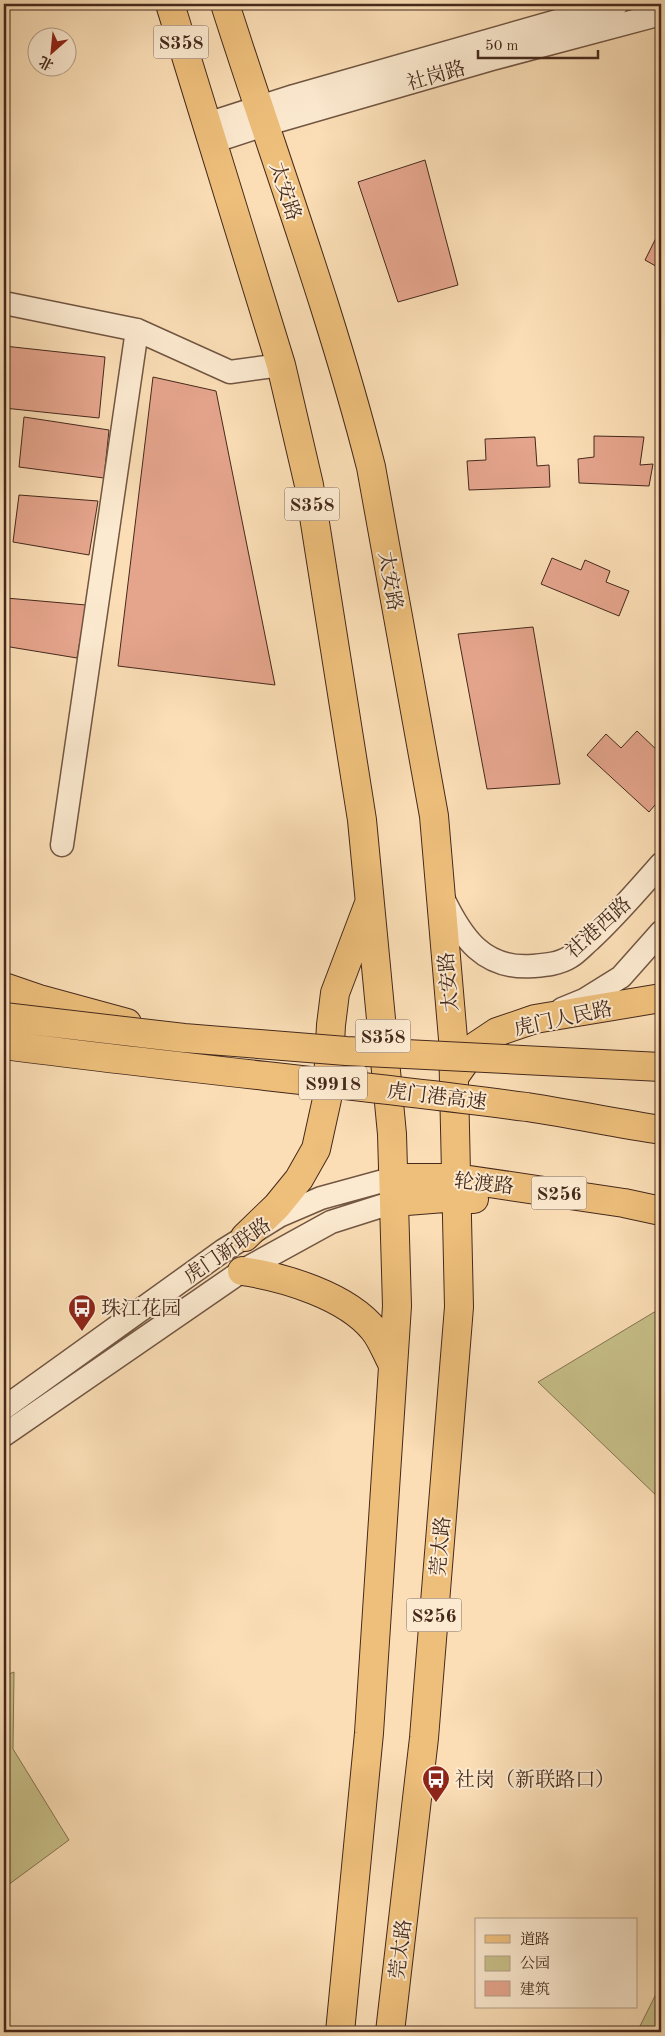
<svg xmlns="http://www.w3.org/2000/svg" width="665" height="2036" font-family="'Old Standard TT','Noto Serif SC',serif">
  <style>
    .green { fill: #c7bf88; stroke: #867452 }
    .building { fill: #e5a58d; stroke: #45291c }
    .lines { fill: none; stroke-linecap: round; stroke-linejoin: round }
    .minor-casing { stroke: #725642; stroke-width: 25 }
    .major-casing { stroke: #45291c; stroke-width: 30 }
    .highway-casing { stroke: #45291c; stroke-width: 30 }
    .minor { stroke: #fcead0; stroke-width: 22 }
    .major { stroke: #eebf7b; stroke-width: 28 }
    .highway { stroke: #eebf7b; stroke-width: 28 }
    .highway-bridge-casing { stroke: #45291c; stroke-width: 30; stroke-linecap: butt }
    .highway-bridge { stroke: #eebf7b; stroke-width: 28 }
    .labels { text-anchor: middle; stroke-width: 4; stroke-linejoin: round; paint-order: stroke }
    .shield { fill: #fcead0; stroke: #7c6352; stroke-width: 1 }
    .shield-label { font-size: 19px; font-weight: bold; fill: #45291c }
    .street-label { font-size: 20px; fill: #45291c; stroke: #fcead0 }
    .poi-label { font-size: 20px; fill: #45291c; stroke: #fcead0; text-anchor: start }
  </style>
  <rect width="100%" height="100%" fill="#fbdeb6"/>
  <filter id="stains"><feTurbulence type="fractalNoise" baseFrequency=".004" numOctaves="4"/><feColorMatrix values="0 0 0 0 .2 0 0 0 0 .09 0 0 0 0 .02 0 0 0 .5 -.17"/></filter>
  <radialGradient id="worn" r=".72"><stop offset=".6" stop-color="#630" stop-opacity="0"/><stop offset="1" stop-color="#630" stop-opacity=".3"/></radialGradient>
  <path class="green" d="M661 1308V1500L538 1382Z
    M14 1672 13 1749 69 1840 4 1888V1676Z
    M661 1984V2032H637Z"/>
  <path class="building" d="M425 160 458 285 398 302 358 182Z
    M659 232 661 234V269L645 260Z
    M4 346 105 357 99 418 4 408Z
    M153 377 216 391 275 685 118 666Z
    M24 417 109 430 104 478 19 467Z
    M594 436 644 437 640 465 653 464 649 486 579 483 578 459 594 457Z
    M535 437 537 466 549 465 550 487 469 490 467 461 486 460 485 439Z
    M19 495 98 501 89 555 13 542Z
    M552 558 581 570 585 560 610 571 606 582 629 591 619 616 541 584Z
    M6 598 86 605 77 658 4 646Z
    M533 627 560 784 487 789 458 634Z
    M637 731 661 754V773L656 779 661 784V798L649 812 587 755 606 734 621 748Z"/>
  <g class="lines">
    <g class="minor-casing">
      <path id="minor" d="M207 124 294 96 617 4
        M212 142 264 125 492 59 661 14
        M4 303 137 330 230 372 281 365
        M62 845 137 330
        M443 898C462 938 484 970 533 966 545 965 559 964 570 957 577 953 584 945 590 940 616 916 638 890 661 864
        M562 1009 584 1000 621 977 661 932
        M4 1408 224 1250 279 1216 321 1198 394 1178
        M4 1435 242 1271 331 1222 394 1202"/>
    </g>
    <g class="major-casing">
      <path id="major" d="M170 4 281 365 309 485 362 820 392 1134 397 1306 369 1733 340 2032
        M225 4C274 158 331 310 371 467L434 816 453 1039 459 1307 424 1738 390 2032
        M457 1073 476 1046 497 1032 535 1019 661 998
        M394 1178H456L624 1203 661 1211
        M394 1202 457 1197 474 1199
        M245 1237 277 1206 299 1179 316 1149 327 1099 331 1025 335 993 368 906
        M242 1271C284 1277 347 1296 374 1330 382 1340 387 1354 393 1365"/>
    </g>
    <g class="highway-casing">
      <path id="highway" d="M4 987 39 999 127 1023"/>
    </g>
    <use href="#minor" class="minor"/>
    <use href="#major" class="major"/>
    <use href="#highway" class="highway"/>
    <g class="highway-bridge-casing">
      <path id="highway-bridge" d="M4 1017 184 1038 346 1051 661 1067
        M4 1045C178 1068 353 1084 527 1107 572 1114 616 1123 661 1130"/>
    </g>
    <use href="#highway-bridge" class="highway-bridge"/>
  </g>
  <defs>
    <g id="bus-pin" transform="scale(1.4375)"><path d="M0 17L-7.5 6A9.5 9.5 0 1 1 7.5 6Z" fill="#8f2418" stroke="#fcead0"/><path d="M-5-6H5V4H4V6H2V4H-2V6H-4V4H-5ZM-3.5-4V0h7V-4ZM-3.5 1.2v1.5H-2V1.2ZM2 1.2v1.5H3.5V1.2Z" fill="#fff"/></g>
  </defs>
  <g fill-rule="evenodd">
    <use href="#bus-pin" x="82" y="1308"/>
    <use href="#bus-pin" x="436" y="1779"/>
  </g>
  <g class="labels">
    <g class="shield">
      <rect x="153.5" y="25.5" width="55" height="33" rx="4"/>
      <rect x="284.5" y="487.5" width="55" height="33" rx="4"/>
      <rect x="355.5" y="1019.5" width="55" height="33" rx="4"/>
      <rect x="299" y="1066.5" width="68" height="33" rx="4"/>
      <rect x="531.5" y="1176.5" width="55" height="33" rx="4"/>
      <rect x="406.5" y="1598.5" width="55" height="33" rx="4"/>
    </g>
    <g class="shield-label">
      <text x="181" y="49">S358</text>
      <text x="312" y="511">S358</text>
      <text x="383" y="1043">S358</text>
      <text x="333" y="1090">S9918</text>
      <text x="559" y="1200">S256</text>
      <text x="434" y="1622">S256</text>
    </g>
    <g class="street-label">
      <text transform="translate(436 75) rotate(-16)" y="7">社岗路</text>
      <text transform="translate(286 191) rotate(72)" y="7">太安路</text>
      <text transform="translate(391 581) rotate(80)" y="7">太安路</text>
      <text transform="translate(598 927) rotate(-42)" y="7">社港西路</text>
      <text transform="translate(448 982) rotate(-95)" y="7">太安路</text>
      <text transform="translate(563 1018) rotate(-12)" y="7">虎门人民路</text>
      <text transform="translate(437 1096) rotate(7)" y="7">虎门港高速</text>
      <text transform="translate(484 1183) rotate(6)" y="7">轮渡路</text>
      <text transform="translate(227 1250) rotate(-34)" y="7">虎门新联路</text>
      <text transform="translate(440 1546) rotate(-85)" y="7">莞太路</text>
      <text transform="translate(400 1949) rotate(-83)" y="7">莞太路</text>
    </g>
    <g class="poi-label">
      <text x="101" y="1315">珠江花园</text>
      <text x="455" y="1786">社岗（新联路口）</text>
    </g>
  </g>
  <rect width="665" height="2036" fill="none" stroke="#fbdeb6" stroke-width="20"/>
  <rect x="5" y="5" width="655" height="2026" fill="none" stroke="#45291c" stroke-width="2.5"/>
  <rect x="10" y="10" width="645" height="2016" fill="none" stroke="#45291c"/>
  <rect x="475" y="1918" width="162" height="90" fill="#fcead0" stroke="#b39d88"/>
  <rect x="485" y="1935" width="25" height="8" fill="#eebf7b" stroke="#b39d88"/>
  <text x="520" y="1944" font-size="15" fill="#45291c">道路</text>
  <rect x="485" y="1956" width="25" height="15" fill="#c7bf88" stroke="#b39d88"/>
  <text x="520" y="1968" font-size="15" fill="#45291c">公园</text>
  <rect x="485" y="1981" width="25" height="15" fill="#e5a58d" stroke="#b39d88"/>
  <text x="520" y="1994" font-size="15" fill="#45291c">建筑</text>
  <g transform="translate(52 52) rotate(207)"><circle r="24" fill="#fcead0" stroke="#b39d88"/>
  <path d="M0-4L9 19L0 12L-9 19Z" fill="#8f2418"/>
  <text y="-8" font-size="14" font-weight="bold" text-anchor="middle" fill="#45291c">北</text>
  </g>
  <path d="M478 50v8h120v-8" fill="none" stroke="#45291c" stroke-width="2.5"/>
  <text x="485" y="50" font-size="15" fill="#45291c" stroke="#fcead0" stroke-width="4" paint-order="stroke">50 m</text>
  <rect width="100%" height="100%" filter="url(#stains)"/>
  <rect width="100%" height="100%" fill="url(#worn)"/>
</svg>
